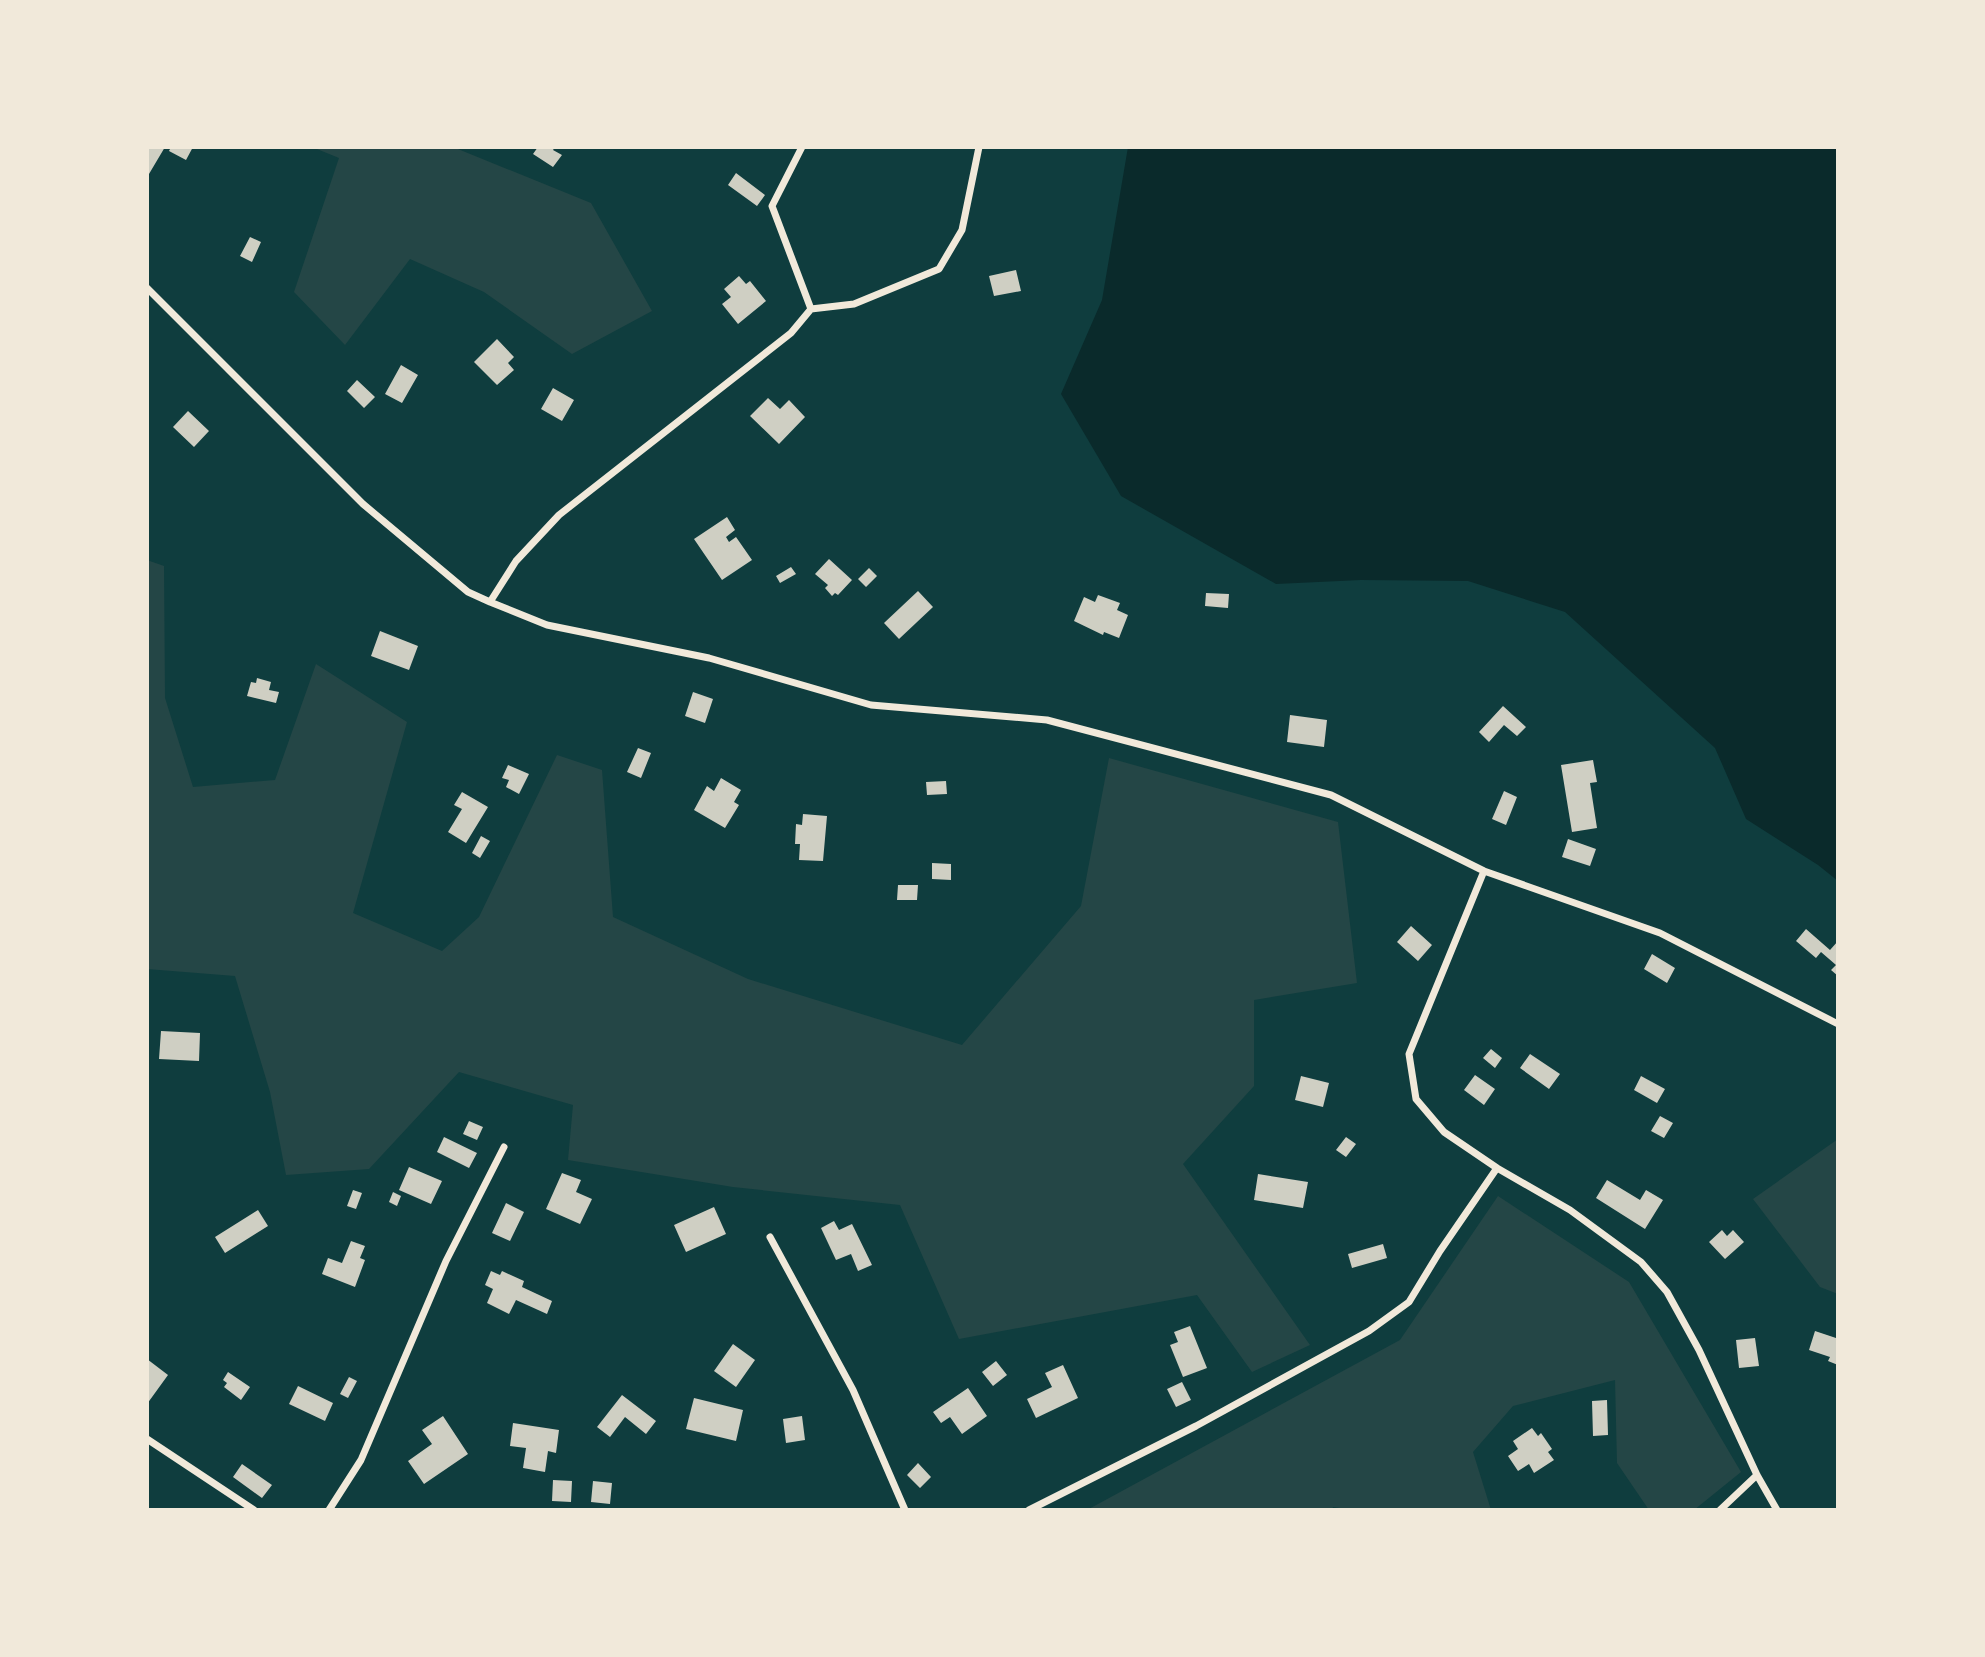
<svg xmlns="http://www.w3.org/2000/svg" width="1985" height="1657" font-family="Ubuntu,sans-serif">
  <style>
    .green { fill: #244646 }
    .water { fill: #0a2a2b }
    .building { fill: #cfcfc3 }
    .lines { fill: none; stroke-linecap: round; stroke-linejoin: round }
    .minor { stroke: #f1e9da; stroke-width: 7 }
  </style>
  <rect width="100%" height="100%" fill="#0f3d3e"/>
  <path class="green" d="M312 147H453L591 203 652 311 572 354 484 292 410 259 345 345 294 292 339 158Z
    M147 560 164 566 165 698 193 787 275 780 316 664 407 722 353 913 442 951 479 917 557 755 602 770 613 917 748 979 962 1045 1081 906 1109 758 1338 822 1357 983 1254 1000V1086L1183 1164 1310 1345 1252 1372 1197 1295 959 1339 900 1205 733 1187 568 1160 573 1105 459 1072 369 1169 286 1175 270 1092 235 976 147 969Z
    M1838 1139V1294L1820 1287 1753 1199Z
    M1498 1196 1629 1282 1741 1472 1694 1510H1649L1617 1463 1615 1380 1513 1406 1473 1452 1491 1510H1354L1333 1507 1332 1510H1087L1400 1340Z"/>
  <path class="water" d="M1128 147H1838V881L1818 865 1746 819 1715 748 1565 612 1468 581 1361 580 1276 584 1121 496 1061 394 1102 300Z"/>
  <path class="building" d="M147 147H165L149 174 147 173Z
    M171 147H193L186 160 169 151Z
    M538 147H555L553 150 562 155 553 167 533 154Z
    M736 173 765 195 757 206 728 185Z
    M250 237 261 242 252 262 240 256Z
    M1016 270 1021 291 994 296 989 276Z
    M739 276 746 284 750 281 766 301 738 324 722 304 731 297 724 289Z
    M497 339 514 357 508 363 514 370 497 385 474 362Z
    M401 365 418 375 402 403 385 394Z
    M357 380 375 397 364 408 347 391Z
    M553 388 574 400 562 421 541 409Z
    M768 398 780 409 789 400 805 417 779 444 750 416Z
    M188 411 209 431 194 447 173 427Z
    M727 517 735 530 726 537 729 542 736 537 752 560 722 580 694 539Z
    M829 559 852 580 838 595 835 593 832 596 825 588 828 585 815 574Z
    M791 567 796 574 780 583 776 576Z
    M869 568 877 576 866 587 858 579Z
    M918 591 933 607 899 639 884 623Z
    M1206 593 1229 594 1228 608 1205 606Z
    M1098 595 1120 603 1117 610 1128 615 1119 638 1104 632 1103 635 1074 621 1084 597 1095 602Z
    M380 631 418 646 409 670 371 656Z
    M257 678 271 682 269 690 279 692 276 703 247 696 251 682 256 683Z
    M693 692 713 699 705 723 685 716Z
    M1503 706 1526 727 1517 736 1504 725 1489 742 1479 732Z
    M1290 715 1327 720 1324 747 1287 742Z
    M638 748 651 753 641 778 627 772Z
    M1593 760 1597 782 1590 783 1597 828 1572 832 1561 765Z
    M508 765 529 774 519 794 506 787 509 780 502 778Z
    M721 778 741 790 734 802 739 805 725 828 694 810 707 786 714 791Z
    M946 781 947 794 927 795 926 782Z
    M1504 791 1517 797 1506 825 1492 819Z
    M462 792 488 807 466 843 448 832 462 809 454 805Z
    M803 814 827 816 823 861 799 860 800 844H795L796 824 802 825Z
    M481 836 490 841 480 858 472 853Z
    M1568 839 1596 849 1590 866 1562 857Z
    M932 863 951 864V880L932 879Z
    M898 885H918L917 900H897Z
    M1411 926 1432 945 1418 961 1397 942Z
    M1806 929 1830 950 1838 941V976L1831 970 1836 965 1821 952 1816 958 1796 941Z
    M1652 954 1675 968 1667 983 1644 969Z
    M161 1031 200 1033 199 1061 159 1059Z
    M1491 1049 1502 1058 1495 1068 1483 1058Z
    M1530 1054 1560 1074 1549 1089 1520 1068Z
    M1475 1075 1495 1089 1484 1105 1464 1090Z
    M1301 1076 1329 1083 1323 1107 1295 1100Z
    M1641 1076 1665 1089 1657 1103 1634 1090Z
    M1660 1116 1673 1123 1664 1138 1651 1131Z
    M469 1121 483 1127 477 1140 463 1134Z
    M444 1137 477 1153 469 1168 437 1152Z
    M1346 1137 1356 1144 1346 1157 1336 1150Z
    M409 1167 442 1181 431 1204 399 1190Z
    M562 1173 581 1180 576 1192 592 1199 580 1224 546 1209Z
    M1258 1174 1308 1182 1303 1208 1254 1200Z
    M1607 1180 1640 1200 1646 1190 1663 1200 1645 1229 1596 1198Z
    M353 1190 362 1193 356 1209 347 1206Z
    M393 1192 401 1196 397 1206 389 1202Z
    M506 1203 524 1212 510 1241 492 1233Z
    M714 1207 726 1234 686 1252 674 1225Z
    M258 1210 268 1226 225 1253 215 1237Z
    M834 1221 839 1230 852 1224 872 1265 858 1271 851 1254 836 1260 821 1228Z
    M1722 1230 1727 1236 1733 1230 1744 1242 1725 1259 1709 1242Z
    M351 1241 365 1246 360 1258 365 1260 355 1287 322 1274 328 1258 342 1263Z
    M1383 1244 1387 1258 1352 1268 1348 1254Z
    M491 1271 500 1275 502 1271 524 1281 522 1287 552 1301 547 1314 516 1300 509 1314 487 1303 493 1289 485 1285Z
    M1190 1326 1207 1368 1183 1377 1170 1345 1178 1342 1174 1332Z
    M1815 1331 1836 1338 1838 1333V1365L1828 1361 1830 1357 1809 1350Z
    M1755 1338 1759 1366 1739 1368 1736 1340Z
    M733 1344 755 1360 736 1387 714 1371Z
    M147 1359 168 1375 147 1404Z
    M996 1361 1007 1375 993 1386 982 1372Z
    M1063 1365 1078 1398 1036 1418 1027 1399 1052 1387 1045 1373Z
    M228 1372 250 1387 241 1400 224 1387 227 1383 223 1380Z
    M349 1377 357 1381 348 1398 340 1394Z
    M1182 1382 1191 1400 1176 1407 1167 1389Z
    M298 1386 333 1403 325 1421 289 1404Z
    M968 1388 987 1416 962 1434 950 1417 941 1423 933 1412Z
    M622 1395 656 1421 646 1434 625 1417 610 1437 597 1427Z
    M694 1398 743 1410 736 1441 686 1429Z
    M1607 1400 1608 1435 1593 1436 1592 1401Z
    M443 1416 468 1454 424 1484 408 1461 432 1444 422 1430Z
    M802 1416 805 1440 786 1443 783 1419Z
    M513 1423 559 1430 556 1453 548 1451 545 1472 523 1468 526 1448 510 1446Z
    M1532 1428 1538 1436 1541 1433 1552 1449 1548 1452 1554 1460 1534 1473 1529 1464 1518 1471 1508 1456 1518 1449 1513 1441Z
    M918 1463 931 1477 920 1488 907 1475Z
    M242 1464 272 1485 262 1498 233 1477Z
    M553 1480 572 1481 571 1502 552 1501Z
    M593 1481 612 1483 610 1504 591 1502Z"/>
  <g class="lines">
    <path class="minor" d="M802 147 772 206 811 309
      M147 288 363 504 468 592 490 602 547 625 709 658 871 705 1047 720 1331 795 1484 871 1660 933 1838 1024
      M490 602 516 561 559 515 791 333 811 309 854 304 939 269 962 230 979 147
      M1484 871 1409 1054 1416 1099 1444 1132 1497 1168 1570 1210 1641 1262 1667 1292 1699 1350 1757 1475 1777 1510
      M770 1237 853 1390 905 1510
      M147 1439 254 1510
      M329 1510 361 1460 446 1261 504 1147
      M1029 1510 1196 1426 1369 1331 1409 1302 1440 1251 1497 1168
      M1720 1510 1757 1475"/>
  </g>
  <rect width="1985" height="1657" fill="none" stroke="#f1e9da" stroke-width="298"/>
</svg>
